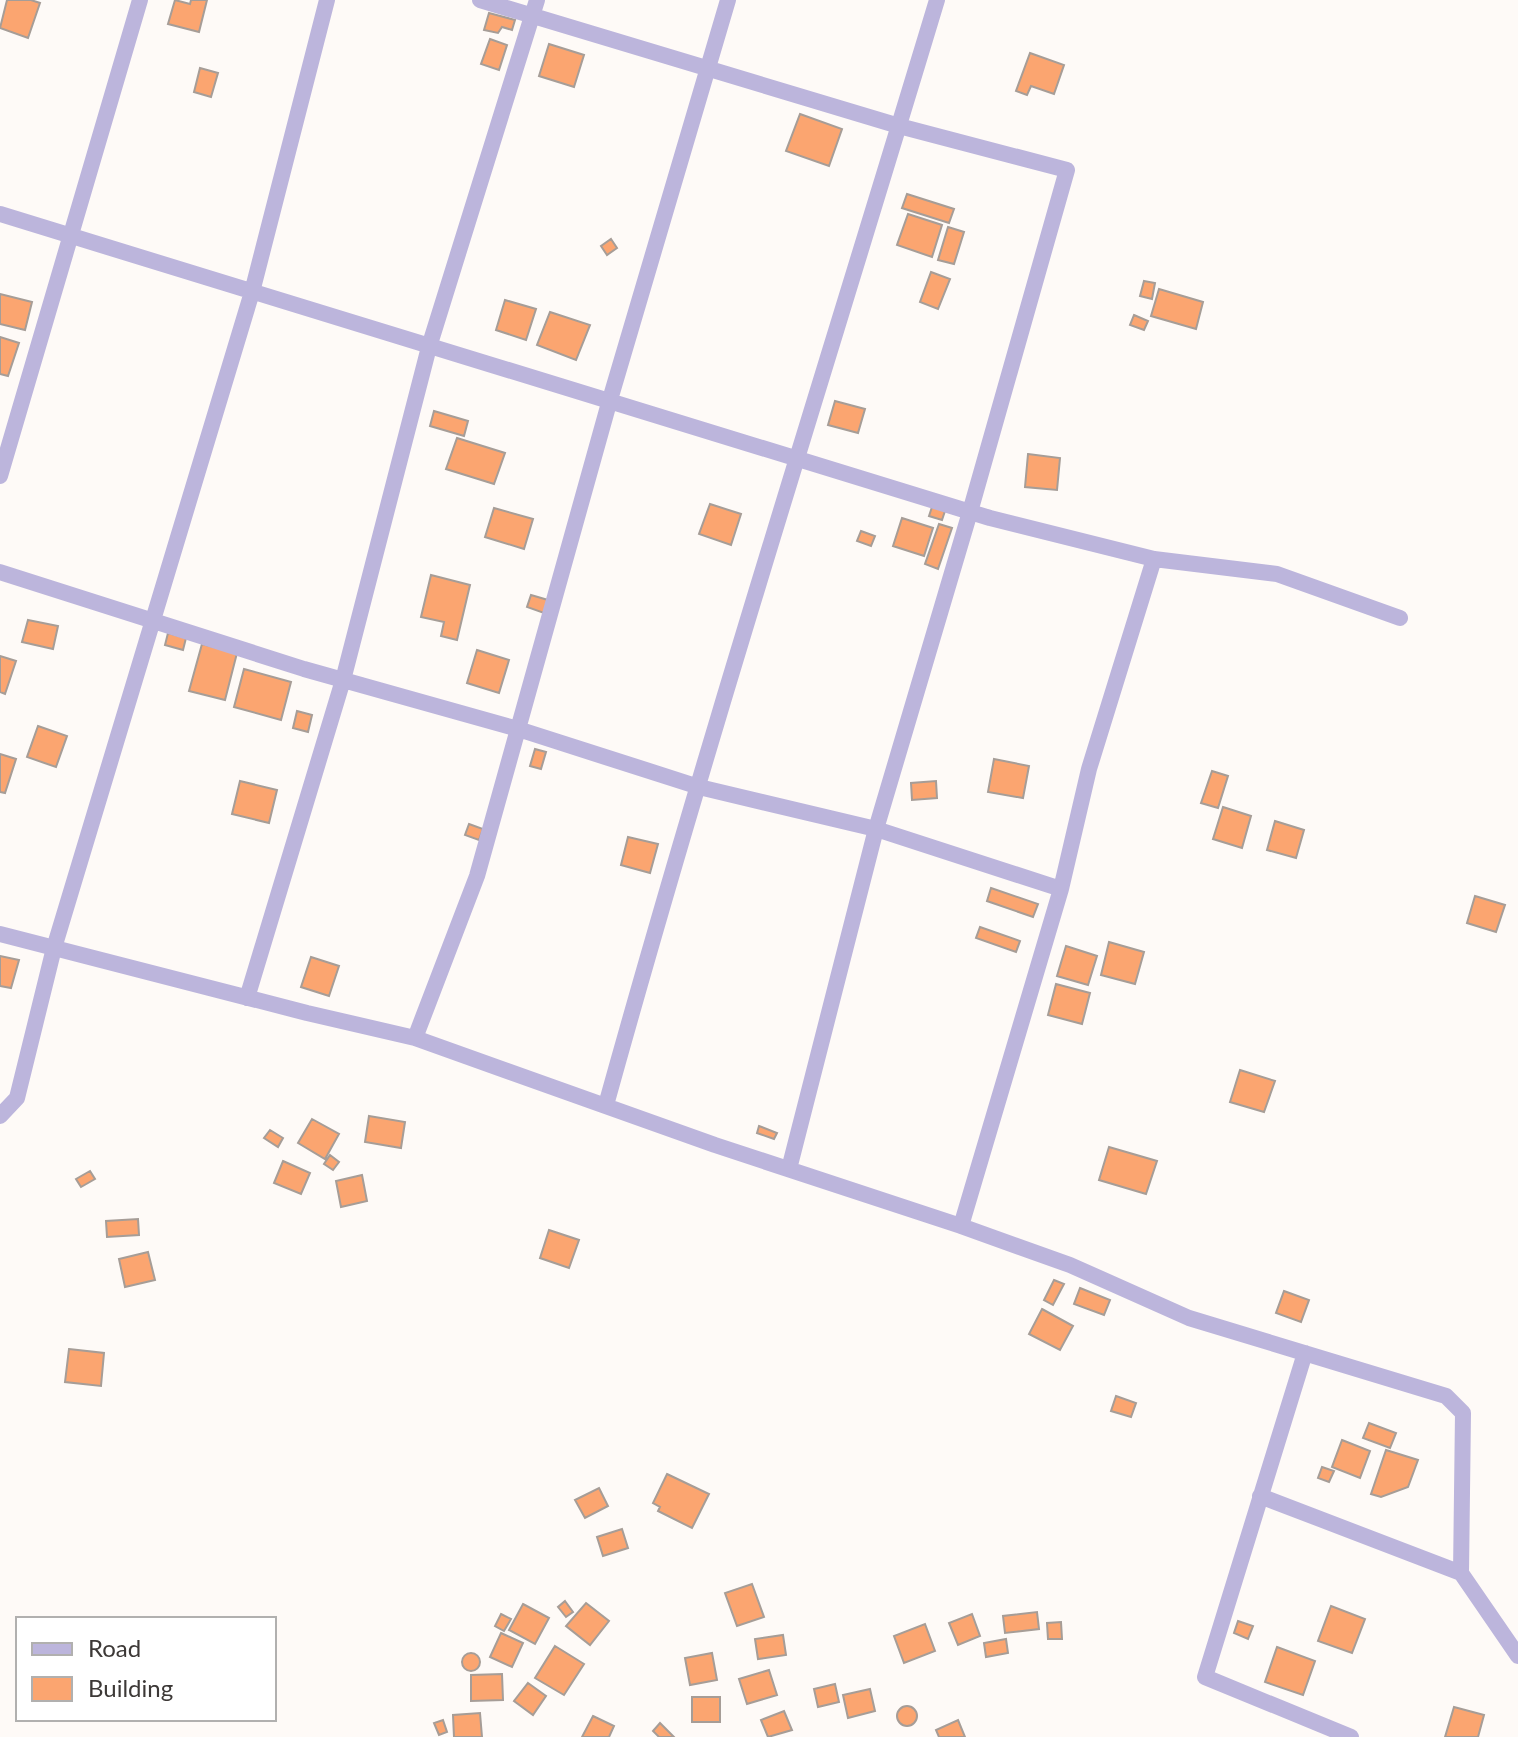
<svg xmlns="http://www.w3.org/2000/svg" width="1518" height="1737" font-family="Lato,sans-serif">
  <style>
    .building { fill: #fba570; stroke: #a69d97; stroke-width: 2 }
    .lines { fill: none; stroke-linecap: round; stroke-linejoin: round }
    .minor { stroke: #bcb5dc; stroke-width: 16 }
  </style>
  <rect width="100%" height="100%" fill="#fefaf7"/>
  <path class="building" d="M7 0H31L40 3 28 38 0 28Z
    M175 0 190 4 191 0H207L199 32 168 24Z
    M489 13 515 20 512 30 502 27 498 33 484 30Z
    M490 39 507 45 499 70 481 64Z
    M549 44 584 55 574 87 539 76Z
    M1030 53 1064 65 1054 94 1031 86 1027 95 1016 91Z
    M200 68 218 73 211 97 194 92Z
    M800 114 842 129 829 166 786 151Z
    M907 194 954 209 949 223 902 208Z
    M908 214 942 225 932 257 897 245Z
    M948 227 964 232 954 264 938 260Z
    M611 239 617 248 607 255 601 246Z
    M931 272 950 279 938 309 920 302Z
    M1144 281 1155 283 1152 299 1140 296Z
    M1159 289 1203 302 1196 329 1151 316Z
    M0 294 32 302 25 330 0 324Z
    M505 300 536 309 526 340 496 330Z
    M550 312 590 325 576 360 537 345Z
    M1134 315 1148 321 1144 330 1130 325Z
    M0 337 19 343 8 376 0 374Z
    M835 401 865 409 858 433 828 425Z
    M434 411 468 421 464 436 430 426Z
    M457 438 505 453 494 484 446 469Z
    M1028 454 1060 458 1057 490 1025 487Z
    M710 504 741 514 731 545 699 534Z
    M932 507 945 511 942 520 929 516Z
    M494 508 533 519 524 549 485 537Z
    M902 518 933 528 924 556 893 546Z
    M939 524 952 528 938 569 925 564Z
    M861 531 875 536 871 546 857 541Z
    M431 575 470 585 457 640 441 636 444 622 421 617Z
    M531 595 548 600 544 613 527 607Z
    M28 620 58 626 53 649 22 642Z
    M168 633 186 638 183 650 165 645Z
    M202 644 237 653 225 700 189 691Z
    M477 650 509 660 499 693 467 683Z
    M0 656 16 661 5 694 0 692Z
    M244 669 291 682 281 720 234 707Z
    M297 711 312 715 308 732 293 728Z
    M38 726 67 736 56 767 27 757Z
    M535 749 546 752 541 769 530 766Z
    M0 754 16 759 5 793 0 792Z
    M994 759 1029 766 1023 798 988 792Z
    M1212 771 1228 776 1218 808 1201 803Z
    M240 781 277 790 269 823 232 814Z
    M936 781 937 798 912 800 911 783Z
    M1223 807 1251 816 1242 848 1213 839Z
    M1275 821 1304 830 1296 858 1267 850Z
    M469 824 483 829 479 840 465 835Z
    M628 837 658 844 650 873 621 865Z
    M991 888 1038 904 1033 917 987 901Z
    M1475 896 1505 905 1496 932 1467 923Z
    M980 927 1020 941 1016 952 976 938Z
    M1109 942 1144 952 1135 984 1101 975Z
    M1066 946 1097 956 1088 985 1057 976Z
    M0 956 19 960 11 988 0 986Z
    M311 957 339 966 329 996 301 987Z
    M1056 984 1090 993 1082 1024 1048 1015Z
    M1240 1070 1275 1081 1264 1112 1230 1102Z
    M369 1116 405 1122 401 1148 365 1142Z
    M312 1119 339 1134 325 1159 298 1143Z
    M759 1126 777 1133 774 1139 757 1133Z
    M270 1130 283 1138 278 1147 264 1138Z
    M1109 1147 1157 1161 1146 1194 1099 1180Z
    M330 1155 339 1162 333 1170 324 1164Z
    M283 1161 310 1173 301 1194 274 1183Z
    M90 1171 95 1179 81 1187 76 1179Z
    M362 1175 367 1201 341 1207 336 1181Z
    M138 1219 139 1235 107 1237 106 1221Z
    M549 1230 579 1240 569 1268 540 1258Z
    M148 1252 155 1280 125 1287 119 1259Z
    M1054 1280 1064 1284 1053 1305 1044 1300Z
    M1080 1288 1110 1300 1104 1315 1074 1304Z
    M1284 1291 1309 1300 1301 1322 1276 1313Z
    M1042 1309 1073 1326 1060 1350 1029 1334Z
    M69 1349 104 1353 101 1386 65 1382Z
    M1116 1396 1136 1403 1131 1417 1111 1411Z
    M1369 1423 1396 1433 1390 1448 1363 1438Z
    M1342 1440 1370 1451 1360 1478 1332 1467Z
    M1386 1450 1418 1460 1408 1487 1381 1497 1371 1494Z
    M1322 1467 1334 1471 1329 1482 1318 1478Z
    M667 1474 709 1494 692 1528 658 1511 660 1507 653 1503Z
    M599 1488 608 1506 585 1518 575 1500Z
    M622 1529 628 1548 603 1556 597 1537Z
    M752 1584 764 1617 737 1626 725 1593Z
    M565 1601 573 1612 566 1617 558 1607Z
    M586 1603 609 1621 590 1645 566 1626Z
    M523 1604 549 1618 535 1644 509 1630Z
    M1331 1606 1365 1619 1352 1653 1318 1641Z
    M1037 1612 1039 1629 1005 1633 1003 1616Z
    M501 1614 511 1619 504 1631 495 1626Z
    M972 1614 980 1636 958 1645 949 1623Z
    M1238 1621 1253 1626 1248 1639 1234 1633Z
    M1061 1622 1062 1639H1048L1047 1623Z
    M925 1624 935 1651 904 1663 894 1636Z
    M501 1633 523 1643 512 1667 490 1657Z
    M783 1635 786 1655 758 1659 755 1639Z
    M1006 1639 1008 1653 986 1657 984 1643Z
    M555 1646 584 1664 564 1695 535 1678Z
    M1277 1647 1315 1661 1303 1695 1265 1682Z
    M712 1653 717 1680 690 1685 685 1658Z
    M462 1662a9 9 0 1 1 18 0a9 9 0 1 1-18 0Z
    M769 1670 777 1695 747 1704 739 1679Z
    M502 1674 503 1700 471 1701V1675Z
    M528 1683 546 1696 533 1715 514 1701Z
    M835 1684 839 1702 818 1707 814 1689Z
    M870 1689 875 1711 848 1718 843 1695Z
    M692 1697H720V1722H692Z
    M897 1716a10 10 0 1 1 20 0a10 10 0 1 1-20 0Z
    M1454 1707 1484 1715 1478 1737H1445Z
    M784 1711 792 1730 768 1737 761 1720Z
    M480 1713 482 1737H454L453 1715Z
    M593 1716 614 1726 609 1737H582Z
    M443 1720 447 1732 439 1735 434 1723Z
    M958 1720 965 1737H939L936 1730Z
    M660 1723 674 1737H659L653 1731Z"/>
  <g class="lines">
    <path class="minor" d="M480 0 899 126 1067 170 970 512 876 829 789 1169
      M0 214 990 518 1154 559 1277 574 1400 618
      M0 476 140 0
      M0 572 304 669 518 729 699 787 876 829 1061 889 1089 769 1154 559
      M0 934 307 1013 415 1038 715 1145 961 1226 1070 1265 1189 1318 1446 1396 1463 1413 1461 1573 1518 1656
      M247 998 343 680 429 347 537 0
      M415 1038 477 876 609 403 728 0
      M606 1105C709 734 826 368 937 0
      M0 1116 17 1098 54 948 252 292 327 0
      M961 1226 1061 889
      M1305 1353 1205 1677 1351 1737
      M1260 1496 1461 1573"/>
  </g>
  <rect x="16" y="1617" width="260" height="104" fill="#ffffff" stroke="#b1b0af" stroke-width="2"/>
  <rect x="32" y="1643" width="40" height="12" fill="#bcb5dc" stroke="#b1b0af" stroke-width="2"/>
  <text x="88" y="1657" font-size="24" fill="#3d3937">Road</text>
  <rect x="32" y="1677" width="40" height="24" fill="#fba570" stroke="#b1b0af" stroke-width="2"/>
  <text x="88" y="1697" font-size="24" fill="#3d3937">Building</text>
</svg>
